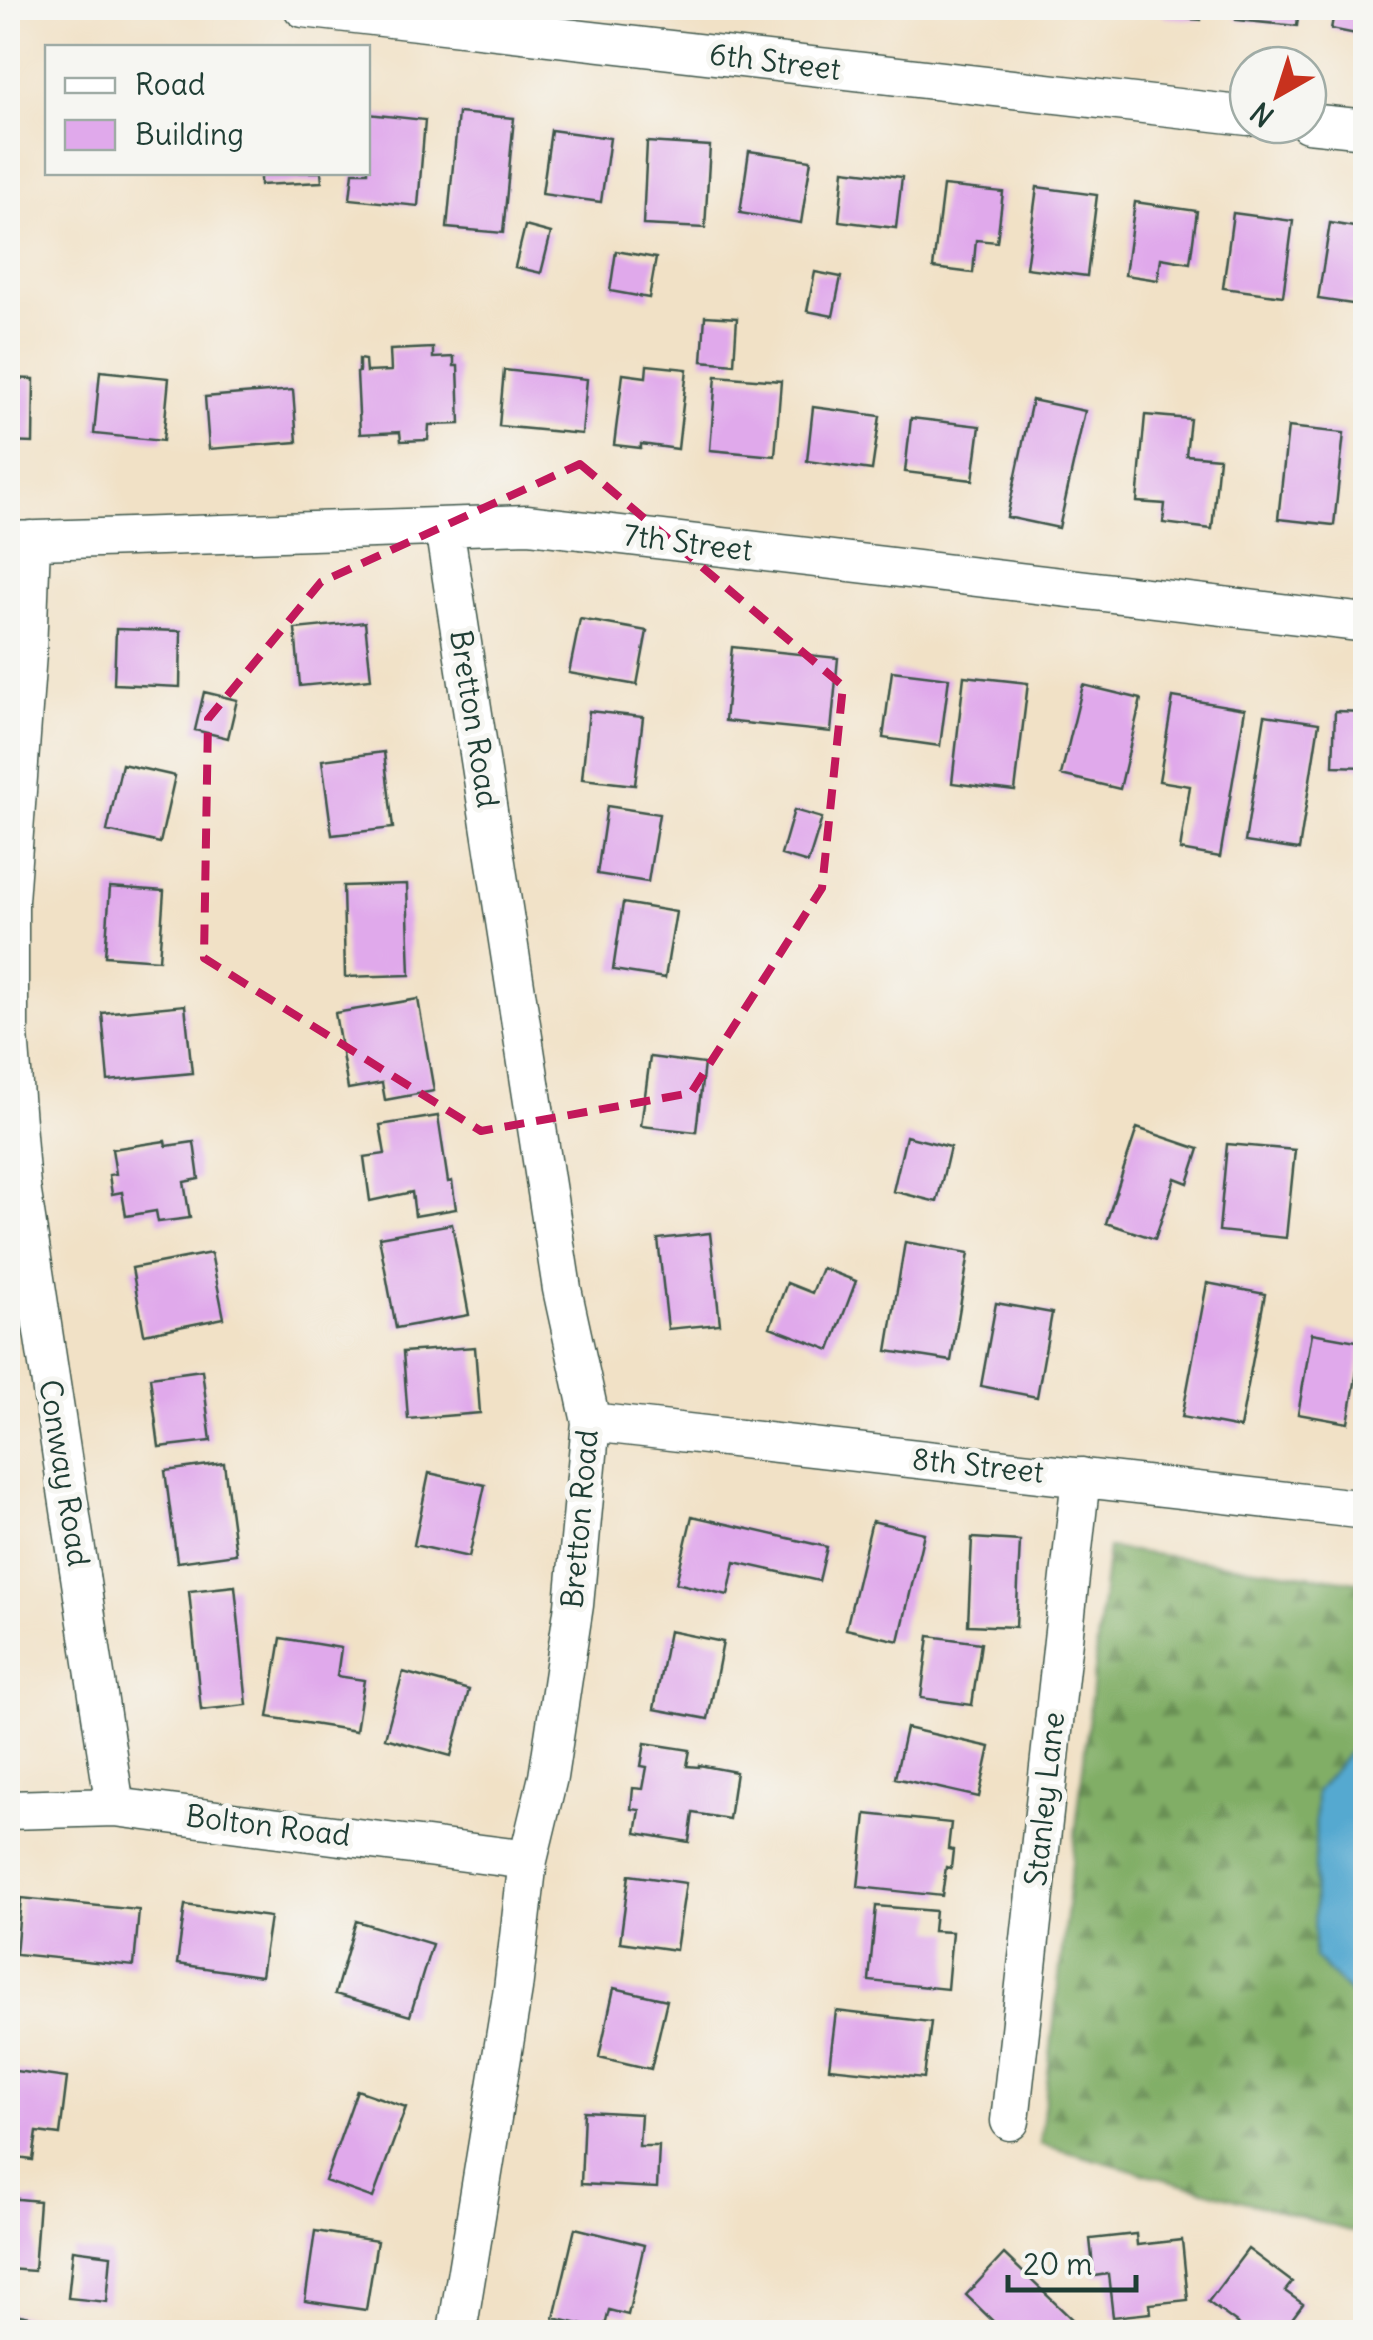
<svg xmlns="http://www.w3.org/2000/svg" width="1373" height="2340" font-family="Delius,sans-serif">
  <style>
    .forest { fill: url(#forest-firs); stroke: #50764d; stroke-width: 2.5 }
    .water { fill: #54a9d0; stroke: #3a7382; stroke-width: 2.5 }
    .building { fill: #e0a9eb }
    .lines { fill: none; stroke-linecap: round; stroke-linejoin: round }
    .street-casing { stroke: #3e564a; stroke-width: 41 }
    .street { stroke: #fff; stroke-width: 38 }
    .marked { fill: none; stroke: #c2185b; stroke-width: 8; stroke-dasharray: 20 12; stroke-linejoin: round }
    .labels { text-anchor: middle; stroke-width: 10; stroke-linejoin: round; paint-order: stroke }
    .street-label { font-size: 30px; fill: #1f3d34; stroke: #f6f6f2 }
  </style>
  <defs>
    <pattern id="forest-firs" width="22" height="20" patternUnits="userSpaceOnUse" patternTransform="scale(2.5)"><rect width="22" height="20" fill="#81ae66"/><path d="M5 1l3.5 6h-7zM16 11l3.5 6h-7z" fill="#698f55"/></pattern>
  </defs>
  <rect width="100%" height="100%" fill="#f6f6f2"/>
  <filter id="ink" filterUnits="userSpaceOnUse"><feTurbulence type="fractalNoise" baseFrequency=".01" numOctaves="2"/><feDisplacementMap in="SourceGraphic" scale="20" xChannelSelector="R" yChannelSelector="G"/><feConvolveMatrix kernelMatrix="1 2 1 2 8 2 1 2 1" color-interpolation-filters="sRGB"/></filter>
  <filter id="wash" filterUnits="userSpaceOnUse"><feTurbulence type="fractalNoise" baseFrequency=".0048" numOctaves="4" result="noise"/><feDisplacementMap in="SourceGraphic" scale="40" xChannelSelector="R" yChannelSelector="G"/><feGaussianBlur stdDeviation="2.25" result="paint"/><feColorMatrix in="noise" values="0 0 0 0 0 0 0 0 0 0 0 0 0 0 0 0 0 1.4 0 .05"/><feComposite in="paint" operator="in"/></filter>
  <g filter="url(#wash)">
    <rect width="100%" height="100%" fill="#f1e1c6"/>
    <path class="forest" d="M1108 1548 1365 1583V1733L1316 1792 1314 1957 1365 2008V2235L1040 2144Z"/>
    <path class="water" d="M1365 1733H1366L1365 2008 1314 1957 1316 1792Z"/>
    <g id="blocks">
      <path class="building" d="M1140 8H1202L1201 20 1164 17V14L1139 12Z
        M1237 8H1299L1297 26 1236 20Z
        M1335 8H1366V36L1331 29Z
        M458 113 514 118 503 233 447 228Z
        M368 114 425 120 418 206 350 199 353 172H368Z
        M551 130 610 138 601 202 542 194Z
        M647 142 710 146 705 228 643 225Z
        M749 151 811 160 801 223 740 213Z
        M844 170 902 177 896 228 839 221Z
        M260 172H321L322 182 260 185Z
        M943 186 1003 192 997 242 976 240 973 273 933 268Z
        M1037 187 1097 195 1087 276 1026 268Z
        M1135 202 1197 211 1190 263 1161 258 1158 280 1125 275Z
        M1233 213 1293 221 1283 296 1223 288Z
        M1330 223 1366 229V306L1318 299Z
        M525 226 551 233 541 273 515 267Z
        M616 251 656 258 649 298 610 291Z
        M815 272 841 277 833 316 807 311Z
        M705 316 737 318 734 364 702 361Z
        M433 348V358L454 357V366H458L460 424 429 425 428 440 401 441 400 432 360 434 357 373 359 372V359L365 360 366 372 391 371 390 350Z
        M647 365 687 369 678 449 641 444V448L614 445 623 374 646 377Z
        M504 370 587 379 582 434 499 426Z
        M100 371 169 378 163 441 94 434Z
        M716 376 781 381 775 456 710 450Z
        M8 378 34 379 33 443 8 442Z
        M293 390 297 442 209 449 205 397Z
        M1032 400 1085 411 1059 528 1007 517Z
        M813 407 880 416 872 470 807 461Z
        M1145 415 1190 419 1186 455 1219 458 1212 529 1163 523 1165 504 1137 502Z
        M911 418 980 426 973 480 905 472Z
        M1288 427 1344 433 1334 525 1278 519Z
        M580 619 647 631 637 685 569 673Z
        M365 622 371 679 300 686 295 629Z
        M116 629 181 631 180 687 114 684Z
        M732 647 838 658 831 732 725 721Z
        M892 671 949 678 940 746 883 738Z
        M964 676 1028 683 1015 791 952 783Z
        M1083 685 1141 699 1120 789 1061 775Z
        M204 692 237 700 228 738 195 730Z
        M1173 697 1245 709 1220 857 1180 850 1190 786 1159 781Z
        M589 711 643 717 635 785 582 779Z
        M1335 711 1366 712V767L1333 766Z
        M1265 715 1319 723 1299 850 1245 842Z
        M384 752 393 828 332 835 322 760Z
        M122 764 175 776 160 843 107 831Z
        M607 806 659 814 648 882 597 874Z
        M794 810 822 818 808 863 781 855Z
        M407 884 410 975 345 977 343 886Z
        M110 887 164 891 159 960 105 956Z
        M623 903 676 912 665 978 613 970Z
        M418 999 434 1091 385 1100 382 1083 348 1089 335 1013Z
        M185 1005 192 1073 108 1081 102 1013Z
        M650 1057 704 1064 696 1132 641 1126Z
        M438 1116 448 1182 452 1181 456 1209 415 1216 412 1192 370 1201 364 1157 385 1154 380 1125Z
        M1137 1128 1199 1149 1188 1183 1175 1178 1155 1239 1106 1223Z
        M906 1136 950 1147 937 1202 893 1191Z
        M165 1141 166 1146 194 1142 199 1179 184 1182 190 1218 158 1222 156 1211 126 1216 122 1192 112 1194 109 1175 116 1174 112 1149Z
        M1227 1144 1295 1150 1286 1238 1219 1231Z
        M452 1224 469 1315 396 1328 379 1237Z
        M710 1233 720 1324 668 1329 658 1239Z
        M905 1242 969 1253 951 1361 887 1351Z
        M211 1253 224 1318 144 1334 132 1268Z
        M822 1268 856 1281 830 1350 770 1327 787 1283 812 1293Z
        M1207 1283 1265 1294 1240 1428 1182 1417Z
        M996 1303 1052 1313 1037 1397 981 1386Z
        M1312 1333 1362 1342 1348 1423 1298 1414Z
        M475 1347 480 1413 408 1419 403 1352Z
        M202 1370 211 1441 159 1447 150 1377Z
        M224 1463 236 1554 177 1562 165 1471Z
        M429 1473 485 1485 469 1557 414 1545Z
        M692 1516 827 1547 819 1581 735 1562 728 1595 676 1583Z
        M872 1521 924 1533 899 1641 846 1629Z
        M972 1538 1020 1541 1016 1627 968 1625Z
        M235 1586 247 1705 201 1710 189 1591Z
        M669 1631 723 1642 708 1719 654 1709Z
        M929 1636 981 1643 972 1705 921 1698Z
        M281 1638 341 1648 337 1676 364 1680 356 1731 268 1717Z
        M403 1672 469 1690 451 1756 385 1738Z
        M906 1728 990 1747 979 1797 895 1778Z
        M645 1743 690 1750 687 1766 699 1767V1765L736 1772 729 1819 693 1813 689 1842 636 1833 640 1810 631 1809 633 1788 643 1789 647 1767 641 1766Z
        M866 1814 951 1823 948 1849 953 1850 951 1868 946 1867 942 1896 858 1887Z
        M629 1875 686 1883 676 1950 620 1942Z
        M21 1898 139 1910 134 1966 16 1954Z
        M185 1905 270 1917 261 1976 177 1964Z
        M876 1906 935 1911 933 1931 952 1932 947 1989 869 1981Z
        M356 1921 432 1944 410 2016 335 1994Z
        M614 1988 667 2000 651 2069 599 2057Z
        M836 2011 931 2022 924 2078 829 2068Z
        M8 2070 67 2078 60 2135 37 2132 33 2160 8 2157Z
        M357 2090 406 2107 373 2198 325 2181Z
        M584 2111 641 2114 639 2146H659L657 2188 581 2184Z
        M8 2198 39 2201 34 2271 8 2269Z
        M575 2228 644 2245 628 2315 609 2310 604 2330 554 2318Z
        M315 2231 377 2241 366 2310 305 2301Z
        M1136 2234 1137 2245 1182 2240 1188 2300 1150 2304 1151 2313 1113 2317 1108 2274 1094 2276 1090 2239Z
        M1248 2249 1292 2282 1285 2291 1303 2304 1282 2332H1249L1208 2302Z
        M73 2250 111 2255 107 2302 68 2298Z
        M1004 2254 1076 2323 1067 2332H1004L966 2295Z
        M8 2313 88 2327 87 2332H8Z"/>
    </g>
  </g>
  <g filter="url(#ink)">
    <use href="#blocks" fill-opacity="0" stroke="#3e564a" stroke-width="2.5"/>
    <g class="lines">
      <g class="street-casing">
        <path id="street" d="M303 8 1248 116
          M1308 123 1366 129
          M444 527 562 1289 591 1422 574 1605 548 1777 528 1860 513 1989 457 2332
          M31 540 27 653 9 901V1034L21 1186 115 1807
          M8 541 528 524 1366 623
          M591 1422 1366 1510
          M8 1810 115 1807 528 1860
          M1010 2121 1081 1477"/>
      </g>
      <use href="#street" class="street"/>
    </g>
  </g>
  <path class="marked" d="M580 464 843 686 822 888 691 1093 481 1131 204 958 208 719 321 582Z"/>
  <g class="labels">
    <g class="street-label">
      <text transform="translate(775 62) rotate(7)" y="10">6th Street</text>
      <text transform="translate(688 543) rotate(7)" y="10">7th Street</text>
      <text transform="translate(474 719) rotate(81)" y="10">Bretton Road</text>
      <text transform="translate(978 1466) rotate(6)" y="10">8th Street</text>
      <text transform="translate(64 1473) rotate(81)" y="10">Conway Road</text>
      <text transform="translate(580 1519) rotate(-85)" y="10">Bretton Road</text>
      <text transform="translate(1045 1799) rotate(-84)" y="10">Stanley Lane</text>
      <text transform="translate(268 1826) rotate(7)" y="10">Bolton Road</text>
    </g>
  </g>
  <rect width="1373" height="2340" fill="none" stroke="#f6f6f2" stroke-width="40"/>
  <rect x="45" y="45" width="325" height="130" fill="#f6f6f2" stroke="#a0aca6" stroke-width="2.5"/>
  <rect x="65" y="78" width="50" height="15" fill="#ffffff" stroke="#a0aca6" stroke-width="2.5"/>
  <text x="135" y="95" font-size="30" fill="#1f3d34">Road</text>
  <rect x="65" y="120" width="50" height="30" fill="#e0a9eb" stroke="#a0aca6" stroke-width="2.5"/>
  <text x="135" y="145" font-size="30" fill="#1f3d34">Building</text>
  <g transform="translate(1278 95) rotate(219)"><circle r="48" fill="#f6f6f2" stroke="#a0aca6" stroke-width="2.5"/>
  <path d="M0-8L18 38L0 25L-18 38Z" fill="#c8321e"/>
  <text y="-15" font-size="28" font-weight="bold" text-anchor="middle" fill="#1f3d34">N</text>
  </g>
  <path d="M1008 2275v15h128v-15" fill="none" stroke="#1f3d34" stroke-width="5"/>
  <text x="1023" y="2275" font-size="30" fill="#1f3d34" stroke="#f6f6f2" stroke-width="8" paint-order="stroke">20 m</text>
</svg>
